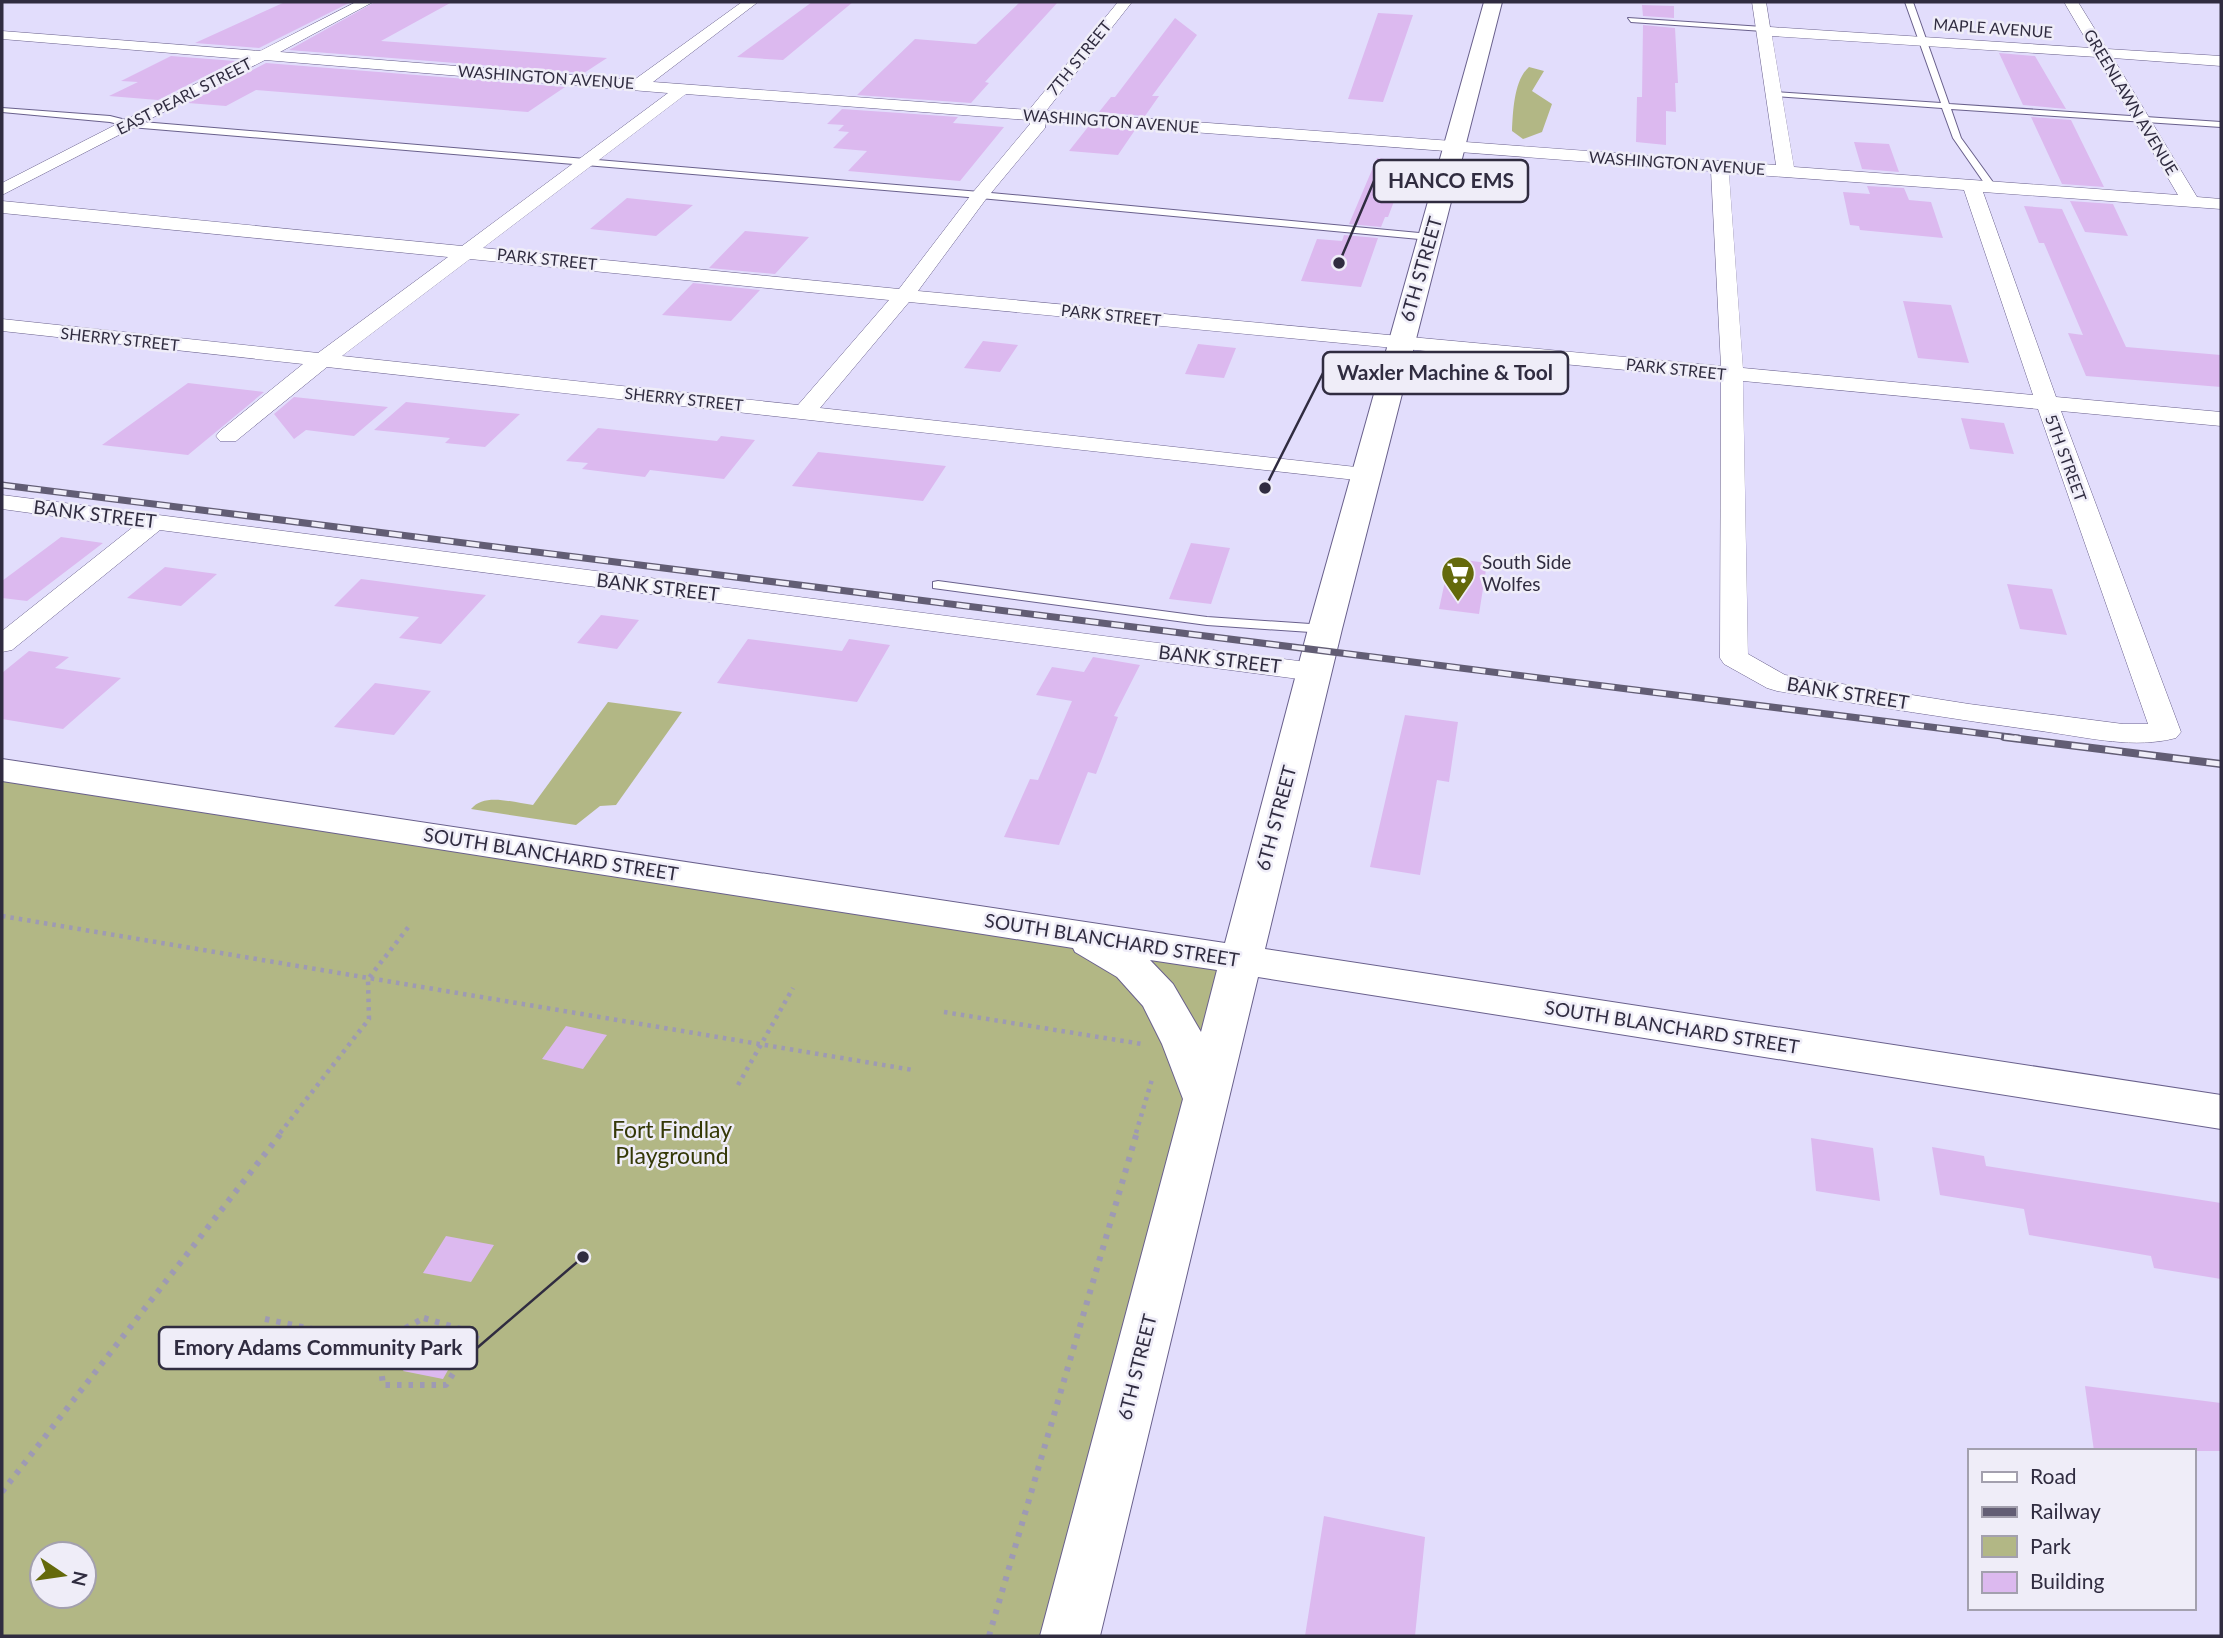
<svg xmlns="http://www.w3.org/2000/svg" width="2223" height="1638" font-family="Lato,sans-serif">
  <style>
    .green { fill: #b2b785; fill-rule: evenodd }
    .building { fill: #dcb9ef }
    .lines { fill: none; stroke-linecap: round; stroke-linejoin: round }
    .lane-casing { stroke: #69608c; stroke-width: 2 }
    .street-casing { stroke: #69608c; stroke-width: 1 }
    .secondary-casing { stroke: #69608c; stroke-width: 2 }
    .path-far1 { stroke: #9e9ab4; stroke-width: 4.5; stroke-dasharray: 3.5 5; stroke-linecap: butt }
    .path { stroke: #9e9ab4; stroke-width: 6; stroke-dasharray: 4.5 7; stroke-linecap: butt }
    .lane { fill: #fff; fill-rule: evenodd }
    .street { fill: #fff; fill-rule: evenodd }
    .secondary { fill: #fff; fill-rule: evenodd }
    .rail-far1-casing { stroke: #625d74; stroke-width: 7 }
    .rail-casing { stroke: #625d74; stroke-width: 8 }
    .rail-far1 { stroke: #efedf8; stroke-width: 4.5; stroke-dasharray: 13; stroke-linecap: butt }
    .rail { stroke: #efedf8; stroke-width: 5; stroke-dasharray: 17; stroke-linecap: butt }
    .labels { text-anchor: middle; stroke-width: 5; stroke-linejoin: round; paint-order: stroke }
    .far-street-label { font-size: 16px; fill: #302c40; stroke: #efedf8 }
    .street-label { font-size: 19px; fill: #302c40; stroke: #efedf8 }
    .poi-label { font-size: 19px; fill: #302c40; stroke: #efedf8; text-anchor: start }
    .near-park-label { font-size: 23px; fill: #353907; stroke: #efedf8 }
    .leader { fill: none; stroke: #302c40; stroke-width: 2.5 }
    .callout-dot { fill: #302c40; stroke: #efedf8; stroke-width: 2.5 }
    .callout { fill: #efedf8; stroke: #302c40; stroke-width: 2.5 }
    .callout-label { font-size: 21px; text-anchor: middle; font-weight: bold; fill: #302c40 }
  </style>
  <rect width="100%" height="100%" fill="#e2ddfc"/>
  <path class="green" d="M1529 67 1544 71 1532 91 1552 104 1542 132 1523 139 1512 131C1513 111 1514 80 1529 67Z
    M608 702 682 712 616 805 600 806 576 825 471 809C485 792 513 803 533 805Z
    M2 770 1239 960 1069 1636H2ZM42 1554H84V1596H42Z"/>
  <path class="building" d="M285 2H351L259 48 195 43Z
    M375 2H452L381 41 607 58 584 73 289 50Z
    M812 2H853L783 60 737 57Z
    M1020 2H1058L985 82 989 83 971 103 857 95 915 39 976 44Z
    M1642 5 1674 6V18L1643 16Z
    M1378 13 1413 15 1383 102 1348 99Z
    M1175 18 1197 35 1152 96H1159L1145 116 1099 112 1111 97H1115Z
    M1643 25 1675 28 1678 83H1675L1676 112 1666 111V145L1636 142 1637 97H1642Z
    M1999 53 2035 56 2066 109 2023 105Z
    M171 56 235 61 158 100 109 96 138 82 121 81Z
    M266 63 565 87 528 112 256 90 226 106 188 103Z
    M842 109 958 117 953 123 1004 127 960 181 848 171 867 151 833 148 849 132 838 131 844 125 827 124Z
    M2031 117 2071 120 2104 187 2062 184Z
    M1088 127 1135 130 1118 155 1069 151Z
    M1854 142 1889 144 1899 172 1862 169Z
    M1377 158 1409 162 1388 217H1385L1381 227 1349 224Z
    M1867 186 1904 188 1909 200 1931 202 1943 238 1860 230 1859 226 1850 225 1843 192 1870 194Z
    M627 198 693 205 656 236 590 229Z
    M2070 201 2113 204 2128 236 2085 232Z
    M2024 206 2062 209 2126 347 2221 355V387L2086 376 2068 333 2083 335 2044 243H2039Z
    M745 231 809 237 775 274 709 268Z
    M1344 235 1378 238 1361 287 1301 281 1317 239 1342 241Z
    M693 283 760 290 731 321 662 315Z
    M1903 301 1951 305 1969 363 1918 358Z
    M983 341 1018 345 1000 372 964 368Z
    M1198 344 1236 348 1224 378 1185 374Z
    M188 383 264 392 188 455 102 445Z
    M294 397 388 407 354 436 306 430 294 439 274 414Z
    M406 402 480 410 520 414 485 447 445 443 450 438 374 430Z
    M1961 418 2004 423 2014 454 1970 449Z
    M598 428 717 441 721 436 755 440 724 479 650 470 645 477 582 469 588 463 566 461Z
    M818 452 946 466 923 501 792 486Z
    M61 537 103 543 27 601 2 598V581Z
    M1191 543 1230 548 1211 604 1169 599Z
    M1450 558 1487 563 1479 614 1439 609Z
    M165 567 217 574 181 606 127 598Z
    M361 579 445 590 486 595 441 644 399 638 419 617 334 606Z
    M2007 584 2052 589 2067 635 2020 629Z
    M601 615 639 620 617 649 577 643Z
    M748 639 842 651 849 639 890 645 857 702 717 683Z
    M29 651 69 657 55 668 121 678 63 729 2 719V673Z
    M1093 657 1140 665 1114 716 1118 717 1096 774 1088 772 1059 845 1004 837 1030 779 1038 780 1072 701 1036 695 1052 667 1084 672Z
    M375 683 431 691 394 735 334 727Z
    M1405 715 1458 722 1449 782 1437 780 1420 875 1370 867Z
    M566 1026 607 1035 583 1069 542 1059Z
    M1811 1138 1873 1148 1880 1201 1816 1191Z
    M1932 1147 1984 1156 1986 1166 2221 1203V1279L2154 1268 2151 1256 2029 1235 2024 1209 1940 1195Z
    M446 1236 494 1245 471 1282 423 1273Z
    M428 1329 467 1336 443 1379 403 1371Z
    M2085 1386 2221 1403V1451H2094Z
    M1324 1516 1425 1537 1415 1636H1305Z"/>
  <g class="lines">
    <g class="lane-casing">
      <path id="lane" d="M1905 2H1913L1949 104 2221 122V127L1951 109 1961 138 1995 185 1990 188 1987 187 1953 138 1942 108 1773 96 1769 94 1773 92 1941 103Z
        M1628 18 1763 27 1767 29 1763 31 1631 22Z
        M2 108 110 116 130 121 980 192 1430 234 1435 237 1430 240 980 198 130 127 110 122 2 112Z
        M938 581 1207 617 1325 625 1332 629 1325 633 1207 625 933 588V582Z"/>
    </g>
    <g class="street-casing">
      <path id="street" d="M356 2H373L280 52 634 80 742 2H758L653 82 1029 110 1118 2H1132L1046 111 1776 165 1752 2H1766L1770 27 2091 48 2064 2H2078L2107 49 2221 56V66L2113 58 2197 197 2221 199V209L1983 192 2056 397 2221 412V426L2061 411 2181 732 2176 738C2135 749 2090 738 2048 732 1958 720 1867 705 1777 691L1767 688 1724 664 1720 658 1721 379 909 302 820 408 1374 469 1377 474 1374 479 1365 481 327 367 236 441H220L216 436 220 431 303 364 2 331V319L318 353 448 257 2 213V201L462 246 668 93 265 60 2 195V183L244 59 2 39V31L260 51ZM1772 36 2097 57 2178 195 1794 167ZM686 94 1028 120 1030 124 974 191 899 289 483 248ZM1046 121 1711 171 1721 366 918 291 986 199 1045 128ZM1729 173 1964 190 2033 395 1743 368ZM470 259 889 300 798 405 342 356ZM1743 381 2038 409 2148 724H2123L1969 704 1785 675 1748 654Z
        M2 495 1314 663 1324 666 1328 672 1324 678 1314 681 160 530 12 650 2 652V631L133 527 2 509Z"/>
    </g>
    <g class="secondary-casing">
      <path id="secondary" d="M1484 2H1502L1342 629 1265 949 2221 1095V1129L1258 977 1100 1636H1040L1183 1099 1162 1044 1143 1006 1117 977 1075 952 1073 948 2 781V759L1225 943 1308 629ZM1150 960 1217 970 1201 1032 1173 984Z"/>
    </g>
    <path class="path-far1" d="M2 916 913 1070
      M944 1012 1142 1044
      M738 1085 793 988
      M280 1133 369 1019 368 979 410 925
      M1136 1133 1153 1076"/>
    <path class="path" d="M424 1318 478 1334 446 1385H383L378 1343Z
      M265 1319 378 1343
      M2 1492 282 1132
      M989 1636 1137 1132"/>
    <use href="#lane" class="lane"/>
    <use href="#street" class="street"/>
    <use href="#secondary" class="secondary"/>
    <g class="rail-far1-casing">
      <path id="rail-far1" d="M2 485 2018 738"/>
    </g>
    <g class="rail-casing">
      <path id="rail" d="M2004 737 2221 764"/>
    </g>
    <use href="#rail-far1" class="rail-far1"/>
    <use href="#rail" class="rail"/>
  </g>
  <defs>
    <g id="supermarket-pin" transform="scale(1.75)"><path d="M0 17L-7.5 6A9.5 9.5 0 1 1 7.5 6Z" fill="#64690b" stroke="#efedf8"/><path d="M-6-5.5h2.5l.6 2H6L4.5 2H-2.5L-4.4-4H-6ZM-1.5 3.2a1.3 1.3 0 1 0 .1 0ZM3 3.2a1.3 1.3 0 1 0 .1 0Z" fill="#fff"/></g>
  </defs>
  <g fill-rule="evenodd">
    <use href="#supermarket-pin" x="1458" y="573"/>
  </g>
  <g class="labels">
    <g class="far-street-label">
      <text transform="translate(1993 28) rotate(4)" y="6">MAPLE AVENUE</text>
      <text transform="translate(1079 58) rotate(-51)" y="6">7TH STREET</text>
      <text transform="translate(546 77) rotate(4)" y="6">WASHINGTON AVENUE</text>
      <text transform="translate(184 96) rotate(-27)" y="6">EAST PEARL STREET</text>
      <text transform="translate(2131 102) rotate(59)" y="6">GREENLAWN AVENUE</text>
      <text transform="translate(1111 121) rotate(4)" y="6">WASHINGTON AVENUE</text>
      <text transform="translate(1677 163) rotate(4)" y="6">WASHINGTON AVENUE</text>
      <text transform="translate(547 259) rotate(6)" y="6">PARK STREET</text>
      <text transform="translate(1111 315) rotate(6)" y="6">PARK STREET</text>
      <text transform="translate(120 339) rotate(6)" y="6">SHERRY STREET</text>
      <text transform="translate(1676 369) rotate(6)" y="6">PARK STREET</text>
      <text transform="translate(684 399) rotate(6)" y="6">SHERRY STREET</text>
      <text transform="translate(2066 458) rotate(70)" y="6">5TH STREET</text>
    </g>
    <g class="street-label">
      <text transform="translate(1421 269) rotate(-74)" y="7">6TH STREET</text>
      <text transform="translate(95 514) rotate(7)" y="7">BANK STREET</text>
      <text transform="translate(658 587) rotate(7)" y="7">BANK STREET</text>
      <text transform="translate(1220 659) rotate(7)" y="7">BANK STREET</text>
      <text transform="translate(1848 693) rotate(9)" y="7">BANK STREET</text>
      <text transform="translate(1276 818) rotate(-75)" y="7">6TH STREET</text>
      <text transform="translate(551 854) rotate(9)" y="7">SOUTH BLANCHARD STREET</text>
      <text transform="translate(1112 940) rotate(9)" y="7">SOUTH BLANCHARD STREET</text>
      <text transform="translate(1672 1027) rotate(9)" y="7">SOUTH BLANCHARD STREET</text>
      <text transform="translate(1137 1367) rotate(-76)" y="7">6TH STREET</text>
    </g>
    <g class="poi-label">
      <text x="1482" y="569">South Side<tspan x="1482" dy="22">Wolfes</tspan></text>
    </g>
    <g class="near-park-label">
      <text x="672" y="1138">Fort Findlay<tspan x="672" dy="26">Playground</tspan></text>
    </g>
  </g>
  <path class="leader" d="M1339 263L1374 181M1265 488L1323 373M583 1257L477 1348"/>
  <g class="callout-dot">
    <circle cx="1339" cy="263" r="7"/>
    <circle cx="1265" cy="488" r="7"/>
    <circle cx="583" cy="1257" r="7"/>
  </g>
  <g class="callout">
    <rect x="1374" y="160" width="154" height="42" rx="7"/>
    <rect x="1323" y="352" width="245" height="42" rx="7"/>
    <rect x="159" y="1327" width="318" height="42" rx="7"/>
  </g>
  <g class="callout-label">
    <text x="1451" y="188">HANCO EMS</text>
    <text x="1445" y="380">Waxler Machine &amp; Tool</text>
    <text x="318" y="1355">Emory Adams Community Park</text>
  </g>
  <rect width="2223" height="1638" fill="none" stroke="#302c40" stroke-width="7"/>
  <rect x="1968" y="1449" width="228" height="161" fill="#efedf8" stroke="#a3a0ae" stroke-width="2"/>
  <rect x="1982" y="1472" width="35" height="10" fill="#ffffff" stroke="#a3a0ae" stroke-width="2"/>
  <text x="2030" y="1484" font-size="21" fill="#302c40">Road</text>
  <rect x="1982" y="1507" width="35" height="10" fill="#625d74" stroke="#a3a0ae" stroke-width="2"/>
  <text x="2030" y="1519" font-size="21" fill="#302c40">Railway</text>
  <rect x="1982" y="1536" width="35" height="21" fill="#b2b785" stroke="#a3a0ae" stroke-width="2"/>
  <text x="2030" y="1554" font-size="21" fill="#302c40">Park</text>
  <rect x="1982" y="1572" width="35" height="21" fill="#dcb9ef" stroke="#a3a0ae" stroke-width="2"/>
  <text x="2030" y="1589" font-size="21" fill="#302c40">Building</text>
  <g transform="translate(63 1575) rotate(103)"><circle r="33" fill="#efedf8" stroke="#a3a0ae" stroke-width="2"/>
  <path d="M0-5L12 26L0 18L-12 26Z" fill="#64690b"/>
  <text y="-10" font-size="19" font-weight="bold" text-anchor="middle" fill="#302c40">N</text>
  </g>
</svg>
